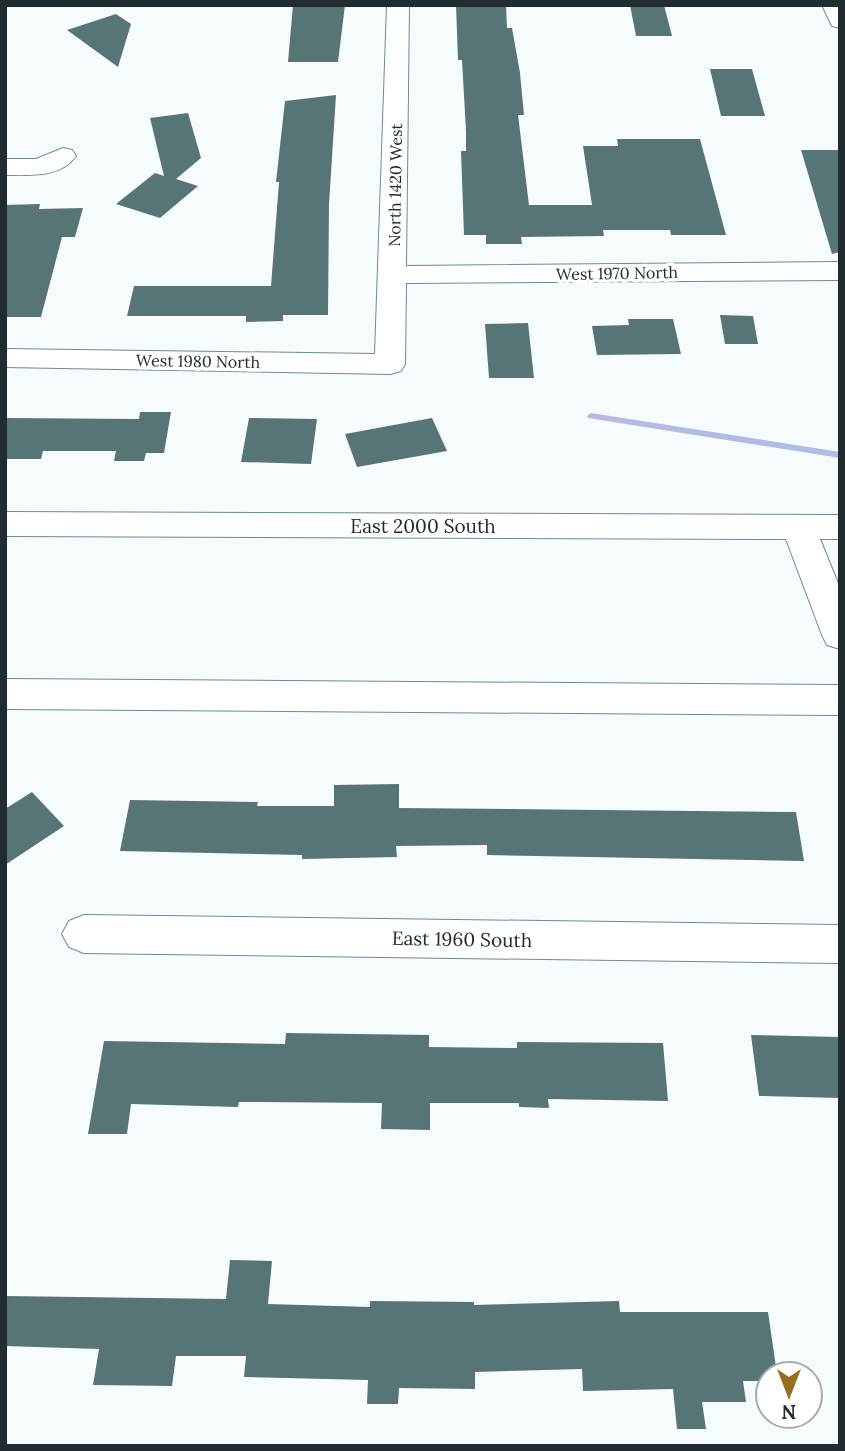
<svg xmlns="http://www.w3.org/2000/svg" width="845" height="1451" font-family="Lora,serif">
  <style>
    .lines { fill: none; stroke-linecap: round; stroke-linejoin: round }
    .stream { fill: #b4bae6; fill-rule: evenodd }
    .building { fill: #567574 }
    .minor-casing { stroke: #6d8a94; stroke-width: 2 }
    .minor { fill: #fff; fill-rule: evenodd }
    .labels { text-anchor: middle; stroke-width: 7; stroke-linejoin: round; paint-order: stroke }
    .far-street-label { font-size: 16px; fill: #202c30; stroke: #fff }
    .street-label { font-size: 19px; fill: #202c30; stroke: #fff }
  </style>
  <rect width="100%" height="100%" fill="#f6fcfe"/>
  <g class="lines">
    <path class="stream" d="M591 413 840 452V458L588 418 587 416Z"/>
  </g>
  <path class="building" d="M293 5H345L338 62H288Z
    M456 5H506L507 28H512L520 73 524 115H518L529 205H592L583 146H618L617 139H700L726 235H671L670 230H603L604 236 521 237 522 244H486V235H464L461 151H466V131L462 60H458Z
    M630 5H664L672 36H636Z
    M116 14 131 24 118 67 67 30Z
    M710 69H752L765 116H721Z
    M336 95 329 204 328 315H283V321L246 322V316H127L134 286H271L279 182H276L285 101Z
    M188 113 201 158 176 179 198 186 160 218 116 204 155 173 164 176 150 118Z
    M801 150H840V252L832 254Z
    M40 204 39 209 83 208 75 237H62L41 317H5V205Z
    M720 315 753 316 758 344H725Z
    M628 319H673L681 354 597 355 592 326 629 325Z
    M528 323 534 378H489L485 324Z
    M140 412H171L164 453H146L144 461H114L116 451H43L41 459H5V418L139 419Z
    M249 418 317 419 311 464 241 462Z
    M432 418 447 451 357 467 345 434Z
    M399 784V808L796 812 804 861 487 855V845L396 846 397 857 302 859V855L120 851 130 800 258 802 257 806H334V785Z
    M32 792 64 826 5 865V809Z
    M286 1033 429 1035V1047L517 1048V1042L663 1043 668 1101 548 1099 549 1108 519 1107V1103H430V1130L381 1129 382 1103 239 1102 238 1107 131 1104 127 1134H88L104 1041 285 1044Z
    M751 1035 840 1037V1098L759 1096Z
    M230 1260 272 1261 268 1304 370 1307V1301L474 1302V1305L619 1301 620 1312H768L777 1374H768V1381H743L746 1402H702L706 1429H677L673 1389 583 1391 582 1369 475 1372V1389L399 1388 398 1404H367L368 1380 244 1377 246 1356H176L172 1386 93 1385 99 1349 5 1346V1296L226 1299Z"/>
  <g class="lines">
    <g class="minor-casing">
      <path id="minor" d="M387 5H409L406 266 840 262V280L406 283 405 364 401 371 390 374 5 367V349L375 354Z
        M822 5H840V28L832 26Z
        M63 148 72 150 76 156C61 178 29 175 5 175V159H36Z
        M5 512 840 515V539H820L840 588V649L827 645 822 635 786 539 5 536Z
        M5 679 840 685V715L5 709Z
        M84 915 840 925V963L84 953 69 947 62 934 69 921Z"/>
    </g>
    <use href="#minor" class="minor"/>
  </g>
  <g class="labels">
    <g class="far-street-label">
      <text transform="translate(395 185) rotate(-89)" y="6">North 1420 West</text>
      <text transform="translate(617 273) rotate(-1)" y="6">West 1970 North</text>
      <text transform="translate(198 361) rotate(1)" y="6">West 1980 North</text>
    </g>
    <g class="street-label">
      <text x="423" y="533">East 2000 South</text>
      <text transform="translate(462 939) rotate(1)" y="7">East 1960 South</text>
    </g>
  </g>
  <rect width="845" height="1451" fill="none" stroke="#202c30" stroke-width="14"/>
  <g transform="translate(789 1395) rotate(180)"><circle r="33" fill="#ffffff" stroke="#a6abac" stroke-width="2"/>
  <path d="M0-5L12 26L0 18L-12 26Z" fill="#996e1c"/>
  <text y="-10" font-size="19" font-weight="bold" text-anchor="middle" fill="#202c30">N</text>
  </g>
</svg>
